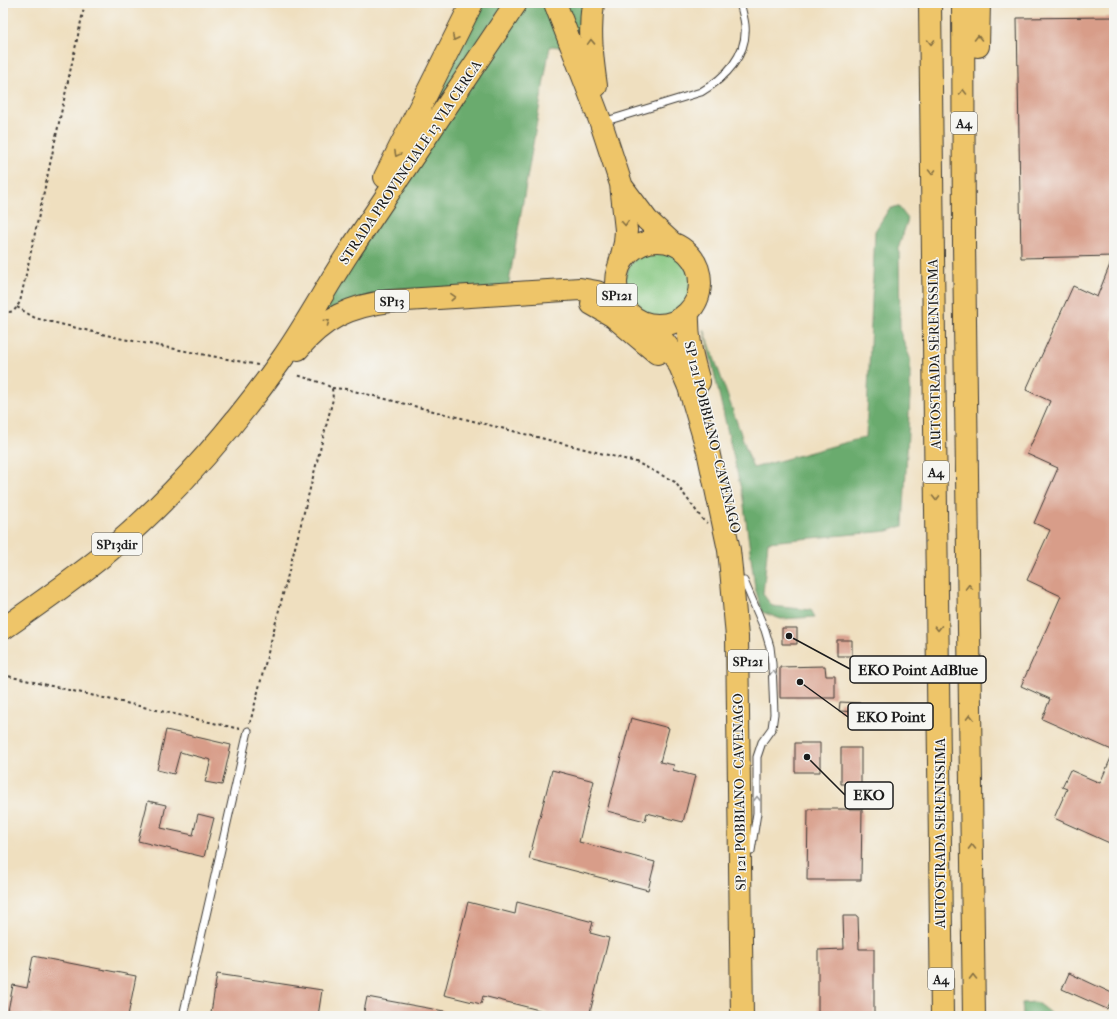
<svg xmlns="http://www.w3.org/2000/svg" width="1117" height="1019" font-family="'IM FELL French Canon',serif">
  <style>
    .green { fill: #84c67f; stroke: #50714e }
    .forest { fill: #6bab6e; stroke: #446445 }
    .building { fill: #d89d89 }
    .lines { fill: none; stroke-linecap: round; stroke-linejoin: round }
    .lane-casing { stroke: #3c3934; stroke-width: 9 }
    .primary-casing { stroke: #3c3934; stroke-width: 24 }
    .highway-casing { stroke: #3c3934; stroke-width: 24 }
    .path { stroke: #3c3934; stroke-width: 2; stroke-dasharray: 3 3; stroke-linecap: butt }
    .lane { stroke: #fff; stroke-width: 7 }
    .primary { stroke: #eec569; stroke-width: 22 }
    .highway { stroke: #eec569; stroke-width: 22 }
    .oneway { stroke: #857042 }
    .oneway2 { stroke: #999 }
    .labels { text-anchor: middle; stroke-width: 3; stroke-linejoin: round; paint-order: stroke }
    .shield { fill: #f6f6f2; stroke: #5d5d5c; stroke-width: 1 }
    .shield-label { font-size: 13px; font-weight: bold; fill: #1c1c1c }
    .street-label { font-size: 14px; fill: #1c1c1c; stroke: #f6f6f2 }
    .leader { fill: none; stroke: #1c1c1c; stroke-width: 1.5 }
    .callout-dot { fill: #1c1c1c; stroke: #f6f6f2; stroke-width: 1.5 }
    .callout { fill: #f6f6f2; stroke: #1c1c1c; stroke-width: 1.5 }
    .callout-label { font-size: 15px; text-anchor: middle; font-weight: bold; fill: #1c1c1c }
  </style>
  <rect width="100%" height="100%" fill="#f6f6f2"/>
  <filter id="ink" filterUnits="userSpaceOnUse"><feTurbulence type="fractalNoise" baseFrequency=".025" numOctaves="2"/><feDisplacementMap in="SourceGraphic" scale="8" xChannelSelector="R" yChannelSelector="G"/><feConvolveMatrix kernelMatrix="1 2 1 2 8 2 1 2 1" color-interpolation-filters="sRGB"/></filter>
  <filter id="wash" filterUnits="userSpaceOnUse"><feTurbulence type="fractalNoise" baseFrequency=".012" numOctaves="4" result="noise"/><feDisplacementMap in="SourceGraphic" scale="16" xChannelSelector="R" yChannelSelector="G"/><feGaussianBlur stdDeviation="0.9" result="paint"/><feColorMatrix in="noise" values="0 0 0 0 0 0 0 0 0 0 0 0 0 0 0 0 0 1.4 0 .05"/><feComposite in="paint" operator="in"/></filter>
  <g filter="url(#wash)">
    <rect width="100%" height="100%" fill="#efdfbf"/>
    <path class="green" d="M625 283a34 34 0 1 1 68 0a34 34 0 1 1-68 0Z"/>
    <path class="forest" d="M477 3H587L582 49 550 46 508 288 318 322Z
      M898 206 908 219 899 246 900 332 910 358V395L903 526 888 531 768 542 763 594 772 606 811 610 815 617 781 619 762 612 755 588 743 498 704 329 753 468 866 437 875 231 889 209Z
      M1036 1002 1054 1016H1023L1022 1003Z"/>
    <g id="blocks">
      <path class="building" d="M1114 17V256L1021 258 1017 18Z
        M1113 257H1114V845L1054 818 1067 789 1062 787 1070 770 1100 783 1114 751 1042 719 1050 699 1021 686 1061 596 1027 580 1050 530 1034 523 1058 468 1027 454 1050 401 1026 390 1073 286 1097 297Z
        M782 628H797V644H782Z
        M837 640H852V656H837Z
        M825 666 826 676H835V698H780V667Z
        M840 702 860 703 859 712 839 711Z
        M631 718 669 728 660 762 674 765 673 770 695 776 683 822 647 813 645 821 607 811Z
        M166 730 231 745 222 785 205 782 211 760 180 752 174 774 157 770Z
        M795 743H820V772H795Z
        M841 748H861V784H841Z
        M552 770 594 781 579 842 655 862 648 890 529 859Z
        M148 801 166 805 161 828 193 835 198 814 214 818 204 857 138 841Z
        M808 809H862L861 880H807Z
        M468 902 515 914 517 902 593 922 590 933 609 938 589 1016H563L483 996 481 1004 444 995Z
        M843 916H858L859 949H874V1016H818V950L844 949Z
        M33 956 136 976 128 1016H7L13 985 27 988Z
        M1069 973 1114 994 1107 1009 1062 989Z
        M217 974 322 990 318 1016H266L254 1014V1016H232L211 1013Z
        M367 997 444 1011V1016H363Z"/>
    </g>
  </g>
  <g filter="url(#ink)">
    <use href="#blocks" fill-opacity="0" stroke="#3c3934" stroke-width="1"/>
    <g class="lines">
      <g class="lane-casing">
        <path id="lane" d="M603 122 701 92C725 78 748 55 745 25 744 17 742 10 740 3
          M744 581 765 630 770 647 772 664 774 714 772 728 762 742 757 757V813L751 851
          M183 1016 248 731"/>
      </g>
      <g class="primary-casing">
        <path id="primary" d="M555 3 601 123 621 184 626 230 625 243 619 267
          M593 3C589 31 592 58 596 86
          M385 177 472 3
          M623 188 647 220 671 242
          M616 283a42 42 0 1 1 84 0a42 42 0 1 1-84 0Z
          M592 304 613 316 657 353
          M688 313C687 338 692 358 699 382
          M645 324 664 342 671 351 680 366 689 387 708 451 729 550 731 569 737 637 742 1016
          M298 349C324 318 350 306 390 301L580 289 597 292 622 306
          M3 629C39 604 75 579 109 551 173 497 233 428 282 359 306 325 326 287 349 252 405 169 461 86 516 3"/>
      </g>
      <g class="highway-casing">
        <path id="highway" d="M930 3 942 1016
          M963 3 964 243 974 1016
          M978 46 979 3"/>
      </g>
      <path class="path" d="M17 307 35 318 123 339 258 365
        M3 311 9 312 14 311 20 302 85 3
        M332 388 346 389 636 462 675 482 703 520 707 523
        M3 675 240 729
        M250 723 333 399 332 388 325 384 297 375"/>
      <use href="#lane" class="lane"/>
      <use href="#primary" class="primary"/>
      <use href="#highway" class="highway"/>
    </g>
    <defs><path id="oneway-chevron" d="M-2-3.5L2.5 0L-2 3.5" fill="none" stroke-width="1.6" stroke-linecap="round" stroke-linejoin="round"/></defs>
    <g class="oneway">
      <use href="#oneway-chevron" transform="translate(455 38) rotate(116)"/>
      <use href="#oneway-chevron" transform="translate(978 38) rotate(-90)"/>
      <use href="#oneway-chevron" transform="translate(591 42) rotate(-92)"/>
      <use href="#oneway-chevron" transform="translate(931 42) rotate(89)"/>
      <use href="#oneway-chevron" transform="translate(963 92) rotate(-90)"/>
      <use href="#oneway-chevron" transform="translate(397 154) rotate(118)"/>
      <use href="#oneway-chevron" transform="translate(932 172) rotate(89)"/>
      <use href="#oneway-chevron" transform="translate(625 223) rotate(86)"/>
      <use href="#oneway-chevron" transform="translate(453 297) rotate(-3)"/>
      <use href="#oneway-chevron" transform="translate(327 322) rotate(-36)"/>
      <use href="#oneway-chevron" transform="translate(936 498) rotate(89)"/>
      <use href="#oneway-chevron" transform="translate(969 587) rotate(-91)"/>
      <use href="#oneway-chevron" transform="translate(938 628) rotate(89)"/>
      <use href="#oneway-chevron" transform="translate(970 717) rotate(-91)"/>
      <use href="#oneway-chevron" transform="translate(972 847) rotate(-91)"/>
      <use href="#oneway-chevron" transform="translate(973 977) rotate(-91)"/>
    </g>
    <g class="oneway2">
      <use href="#oneway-chevron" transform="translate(773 673) rotate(-92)"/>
      <use href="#oneway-chevron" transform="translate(757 799) rotate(-91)"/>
    </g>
  </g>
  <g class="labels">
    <g class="shield">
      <rect x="951" y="112" width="26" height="22" rx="3"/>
      <rect x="597" y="284" width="40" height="22" rx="3"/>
      <rect x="375" y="290" width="34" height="22" rx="3"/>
      <rect x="923" y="461" width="26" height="22" rx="3"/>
      <rect x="92" y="533" width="50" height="22" rx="3"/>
      <rect x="728" y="650" width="40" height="22" rx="3"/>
      <rect x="928" y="968" width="26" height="22" rx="3"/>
    </g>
    <g class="shield-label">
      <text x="964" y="128">A4</text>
      <text x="617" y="300">SP121</text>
      <text x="392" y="306">SP13</text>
      <text x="936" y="477">A4</text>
      <text x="117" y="549">SP13dir</text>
      <text x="748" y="666">SP121</text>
      <text x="941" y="984">A4</text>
    </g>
    <g class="street-label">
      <text transform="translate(410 162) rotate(-56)" y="5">STRADA PROVINCIALE 13 VIA CERCA</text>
      <text transform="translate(934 354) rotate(-91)" y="5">AUTOSTRADA SERENISSIMA</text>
      <text transform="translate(713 437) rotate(76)" y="5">SP 121 POBBIANO - CAVENAGO</text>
      <text transform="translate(739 792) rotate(-91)" y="5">SP 121 POBBIANO - CAVENAGO</text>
      <text transform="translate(940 833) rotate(-90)" y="5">AUTOSTRADA SERENISSIMA</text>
    </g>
  </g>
  <path class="leader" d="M789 636L850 669M800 682L848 717M807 757L845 795"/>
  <g class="callout-dot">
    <circle cx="789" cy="636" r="4"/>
    <circle cx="800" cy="682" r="4"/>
    <circle cx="807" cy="757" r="4"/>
  </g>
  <g class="callout">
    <rect x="850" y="656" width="136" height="27" rx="4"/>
    <rect x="848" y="703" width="85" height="27" rx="4"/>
    <rect x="845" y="782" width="48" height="27" rx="4"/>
  </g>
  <g class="callout-label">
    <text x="918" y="675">EKO Point AdBlue</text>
    <text x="891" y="722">EKO Point</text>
    <text x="869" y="800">EKO</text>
  </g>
  <rect width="1117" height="1019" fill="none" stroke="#f6f6f2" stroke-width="16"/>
</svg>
